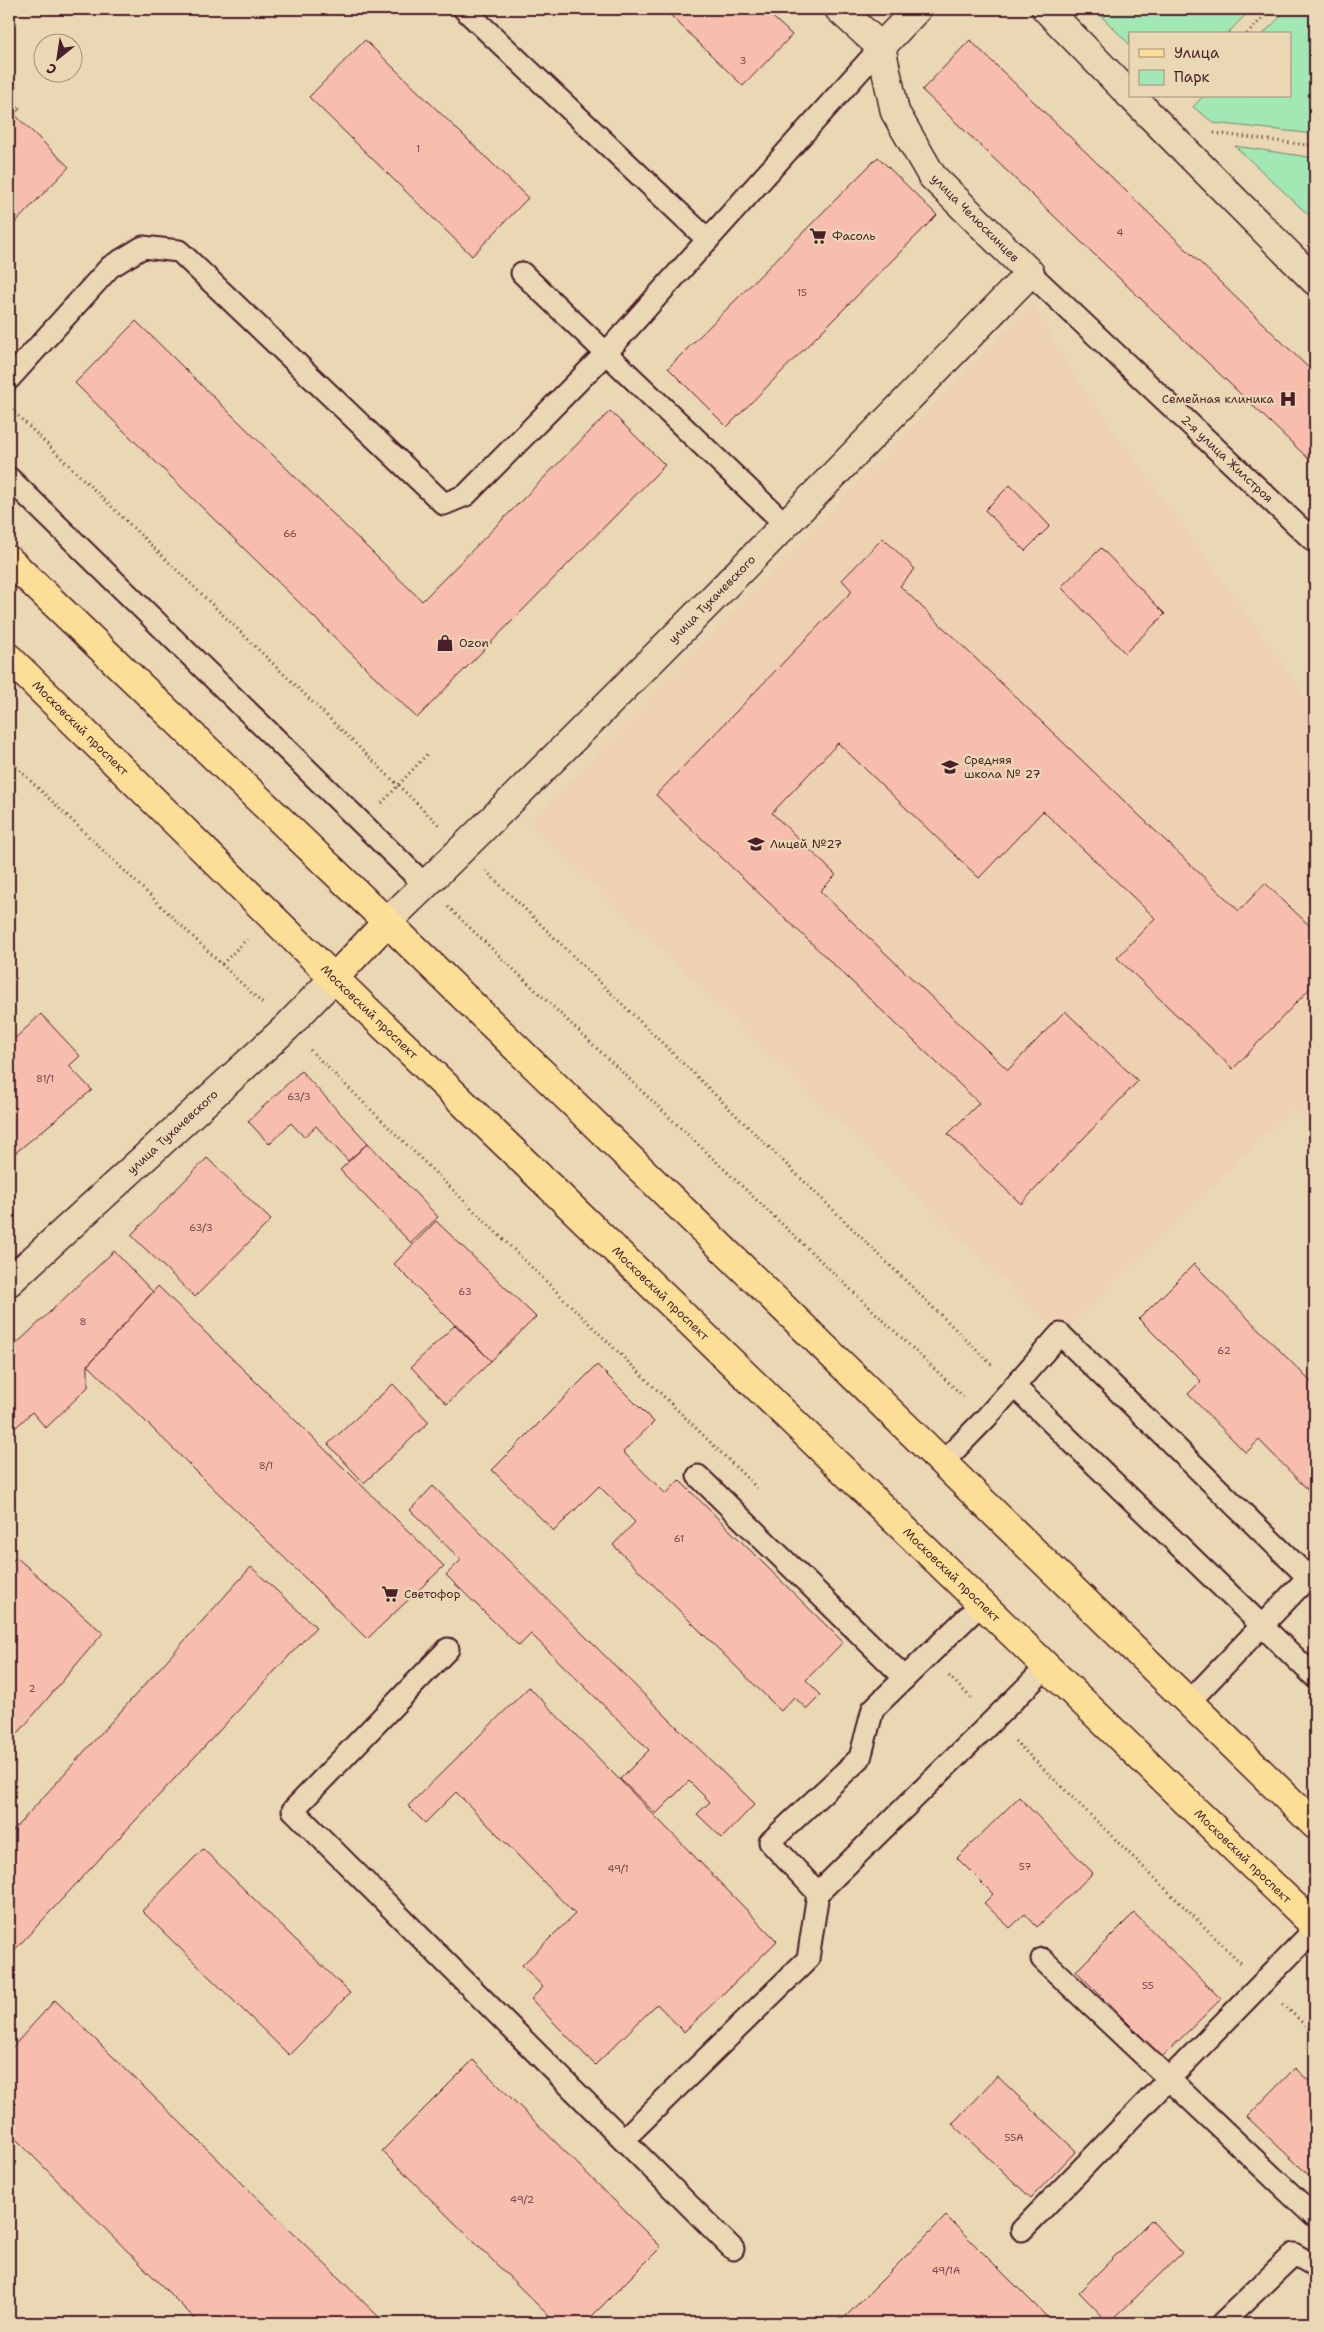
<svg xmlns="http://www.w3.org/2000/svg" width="1324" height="2332" font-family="'Shantell Sans',sans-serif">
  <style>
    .built { fill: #eed0b2 }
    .green { fill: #a2e8b5; stroke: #768470 }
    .building { fill: #f7beae; stroke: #4a1f2b }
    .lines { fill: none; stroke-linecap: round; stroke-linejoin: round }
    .service-casing { stroke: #4a1f2b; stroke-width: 25 }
    .minor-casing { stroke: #4a1f2b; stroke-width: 31 }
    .primary-casing { stroke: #4a1f2b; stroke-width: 31 }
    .path { stroke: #4a1f2b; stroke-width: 3; stroke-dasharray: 1 4; stroke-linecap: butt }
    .service { stroke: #ead7b4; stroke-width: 21 }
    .minor { stroke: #ead7b4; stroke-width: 28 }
    .primary { stroke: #fdde96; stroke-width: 28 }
    .labels { text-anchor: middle; stroke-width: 4.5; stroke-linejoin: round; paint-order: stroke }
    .number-label { font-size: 10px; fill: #75474c }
    .street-label { font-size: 12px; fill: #4a1f2b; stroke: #ead7b4 }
    .poi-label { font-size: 12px; fill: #4a1f2b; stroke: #ead7b4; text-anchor: start }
  </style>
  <rect width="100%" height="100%" fill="#ead7b4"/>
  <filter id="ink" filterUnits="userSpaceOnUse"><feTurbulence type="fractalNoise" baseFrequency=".02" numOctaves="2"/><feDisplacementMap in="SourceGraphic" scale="10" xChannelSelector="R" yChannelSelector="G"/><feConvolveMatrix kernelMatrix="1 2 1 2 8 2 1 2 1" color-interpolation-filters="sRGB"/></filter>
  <g filter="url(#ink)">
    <path class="built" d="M1032 303 1071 372 1315 710V1128L1293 1107 1060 1334 531 823Z"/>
    <path class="green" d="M1094 9H1251L1227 34H1130V45Z
      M1280 9H1315V134L1214 123 1193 107 1203 96H1290V34H1263L1284 13Z
      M1235 146 1315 158V221Z"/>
    <path class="building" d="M664 9H764L792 35 743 86Z
      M365 40 528 198 472 256 309 97Z
      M970 40 1315 374V465L922 90Z
      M9 98 20 109 14 114 69 167 9 229Z
      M878 157 937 215 727 427 668 368Z
      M136 321 422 601 610 411 665 465 417 718 75 383Z
      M1010 485 1050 526 1025 551 985 510Z
      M883 538 915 569 900 586 1239 911 1265 883 1315 931V983L1233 1069 1117 958 1155 918 1043 811 979 878 838 743 772 813 836 875 820 891 1008 1070 1065 1011 1138 1081 1021 1204 948 1134 979 1103 656 795 852 591 842 580Z
      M1101 548 1165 614 1125 653 1061 587Z
      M41 1014 80 1056 69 1066 92 1090 9 1158V1044Z
      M301 1071 368 1143 348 1161 316 1126 304 1137 291 1123 269 1144 248 1121Z
      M368 1143 438 1217 411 1243 340 1170Z
      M207 1158 271 1220 195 1297 131 1235Z
      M436 1221 536 1317 491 1361 394 1264Z
      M114 1251 153 1292 88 1365V1387L46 1428 32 1412 9 1434V1351Z
      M1194 1264 1315 1386V1497L1259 1440 1246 1453 1188 1394 1201 1381 1139 1319Z
      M158 1286 444 1566 367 1639 88 1365Z
      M456 1324 491 1361 447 1404 411 1367Z
      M597 1365 654 1422 623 1452 666 1494 679 1480 843 1642 806 1680 821 1695 807 1709 794 1697 781 1711 613 1545 635 1522 599 1486 554 1531 492 1470Z
      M393 1384 429 1422 364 1483 328 1444Z
      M433 1486 755 1804 722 1838 697 1814 710 1802 689 1781 656 1814 620 1779 649 1750 531 1634 519 1646 446 1575 461 1560 410 1510Z
      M16 1557 103 1633 9 1744V1566Z
      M251 1567 316 1627 9 1956V1835Z
      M529 1687 777 1941 684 2032 657 2004 595 2065 531 1999 543 1987 522 1965 575 1914 456 1792 425 1823 408 1806Z
      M1019 1797 1093 1873 1037 1927 1025 1914 1010 1928 984 1903 993 1894 957 1858Z
      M203 1849 350 1993 289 2055 142 1911Z
      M1134 1913 1221 1999 1162 2057 1076 1971Z
      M55 2000 385 2323H199L9 2132V2051Z
      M473 2060 661 2247 585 2323H556L382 2151Z
      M1295 2068 1315 2087V2181L1247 2117Z
      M997 2076 1076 2151 1031 2198 952 2124Z
      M946 2216 1053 2323H839Z
      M1151 2220 1182 2253 1109 2323 1079 2292Z"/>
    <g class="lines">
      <g class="service-casing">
        <g id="service">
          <path d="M464 9 708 240"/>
          <path id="s1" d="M1030 273 1315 542"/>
          <path d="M9 379 110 267 143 247 179 251 444 504 466 495 606 353 522 273"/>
          <path d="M9 478 425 885"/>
          <path d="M785 524 606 353 881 47"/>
          <path d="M1015 1387 1315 1677"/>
          <path d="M942 1463 986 1418 1060 1334 1308 1577"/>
          <path d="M698 1476 905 1678"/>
          <path d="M448 1649 293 1810 733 2249"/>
          <path d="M1189 1702 1315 1570"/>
          <path d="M818 1893 770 1842 860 1758 873 1709 982 1603"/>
          <path d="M1042 1959 1315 2217"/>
          <path d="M624 2139 808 1959 818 1893 1047 1667"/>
          <path d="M1022 2230 1315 1929"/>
          <path d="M1222 2323 1294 2254 1315 2266"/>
        </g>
      </g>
      <g class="minor-casing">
        <g id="minor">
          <path d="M1046 9 1130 95"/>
          <path d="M881 47 917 9"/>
          <path d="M1131 96 1315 281"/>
          <path id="s2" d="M387 922C606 710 818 492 1030 273L932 176 895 112 881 47 839 9"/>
          <path id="s3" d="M9 1282 287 1027 334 978"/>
        </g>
      </g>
      <g class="primary-casing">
        <g id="primary">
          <path d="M9 560 387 922 1315 1825"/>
          <path id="s4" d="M9 658 334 978 1315 1926"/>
          <path d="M334 978 387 922"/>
        </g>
      </g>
      <path class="path" d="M1247 34 1271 9
        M1214 133 1315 146
        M11 409 440 826
        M9 760 264 1005
        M382 803 429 752
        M486 871 993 1366
        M448 907 964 1397
        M222 964 247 939
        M310 1050 757 1488
        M949 1676 973 1700
        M1015 1741 1241 1963
        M1283 2004 1315 2035"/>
      <use href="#service" class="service"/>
      <use href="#minor" class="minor"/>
      <use href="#primary" class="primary"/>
    </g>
  </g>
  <defs>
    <g id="supermarket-bare" transform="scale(1.35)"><path d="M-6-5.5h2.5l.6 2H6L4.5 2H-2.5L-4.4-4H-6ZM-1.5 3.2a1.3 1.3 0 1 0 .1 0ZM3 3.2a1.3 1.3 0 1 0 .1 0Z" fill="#4a1f2b" stroke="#ead7b4" stroke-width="2.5" paint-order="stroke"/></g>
    <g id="hospital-bare" transform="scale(1.35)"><path d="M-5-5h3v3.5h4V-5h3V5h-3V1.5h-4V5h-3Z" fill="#4a1f2b" stroke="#ead7b4" stroke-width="2.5" paint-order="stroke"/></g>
    <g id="shop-bare" transform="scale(1.35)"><path d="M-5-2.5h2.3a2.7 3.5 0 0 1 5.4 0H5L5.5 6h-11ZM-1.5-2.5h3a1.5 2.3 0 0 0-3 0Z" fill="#4a1f2b" stroke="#ead7b4" stroke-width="2.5" paint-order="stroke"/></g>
    <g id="school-bare" transform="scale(1.35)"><path d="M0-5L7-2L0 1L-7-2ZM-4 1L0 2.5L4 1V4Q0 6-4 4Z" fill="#4a1f2b" stroke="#ead7b4" stroke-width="2.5" paint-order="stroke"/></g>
  </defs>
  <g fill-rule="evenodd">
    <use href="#supermarket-bare" x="818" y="236"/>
    <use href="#hospital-bare" x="1288" y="399"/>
    <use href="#shop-bare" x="445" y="643"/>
    <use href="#school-bare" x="950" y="767"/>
    <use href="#school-bare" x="756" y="844"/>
    <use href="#supermarket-bare" x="390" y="1594"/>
  </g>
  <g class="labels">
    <g class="number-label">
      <text x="743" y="64">3</text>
      <text x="418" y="152">1</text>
      <text x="1120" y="236">4</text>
      <text x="802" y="296">15</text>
      <text x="290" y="537">66</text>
      <text x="45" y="1082">81/1</text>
      <text x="299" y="1100">63/3</text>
      <text x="201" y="1231">63/3</text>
      <text x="465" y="1295">63</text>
      <text x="83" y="1325">8</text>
      <text x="1224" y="1354">62</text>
      <text x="266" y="1469">8/1</text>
      <text x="679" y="1542">61</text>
      <text x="32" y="1692">2</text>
      <text x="1025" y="1870">57</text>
      <text x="618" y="1872">49/1</text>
      <text x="1148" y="1989">55</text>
      <text x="1014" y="2141">55А</text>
      <text x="522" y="2203">49/2</text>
      <text x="946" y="2274">49/1А</text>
    </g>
    <g class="street-label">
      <text transform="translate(975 218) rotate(45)" y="4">улица Челюскинцев</text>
      <text dy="4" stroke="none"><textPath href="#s1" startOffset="271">2-я улица Жилстроя</textPath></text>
      <text dy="4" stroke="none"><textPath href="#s2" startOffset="458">улица Тухачевского</textPath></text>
      <text dy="4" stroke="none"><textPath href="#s4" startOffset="100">Московский проспект</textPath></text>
      <text dy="4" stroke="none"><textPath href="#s4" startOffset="505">Московский проспект</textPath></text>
      <text dy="4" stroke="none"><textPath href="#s3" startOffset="222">улица Тухачевского</textPath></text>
      <text dy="4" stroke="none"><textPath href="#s4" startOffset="910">Московский проспект</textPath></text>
      <text dy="4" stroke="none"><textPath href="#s4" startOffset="1315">Московский проспект</textPath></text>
      <text dy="4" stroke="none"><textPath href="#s4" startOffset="1720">Московский проспект</textPath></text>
    </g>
    <g class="poi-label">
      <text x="832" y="240">Фасоль</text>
      <text x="1274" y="403" text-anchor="end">Семейная клиника</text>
      <text x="459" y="647">Ozon</text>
      <text x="964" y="764">Средняя<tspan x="964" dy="14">школа № 27</tspan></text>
      <text x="770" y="848">Лицей №27</text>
      <text x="404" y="1598">Светофор</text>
    </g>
  </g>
  <rect width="1324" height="2332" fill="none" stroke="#ead7b4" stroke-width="30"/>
  <rect x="15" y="15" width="1294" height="2302" fill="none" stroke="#4a1f2b" stroke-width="2" filter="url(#ink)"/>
  <rect x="1129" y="32" width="162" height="65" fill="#ead7b4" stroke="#aa8d7d"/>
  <rect x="1139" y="49" width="25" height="8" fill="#fdde96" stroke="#aa8d7d"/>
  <text x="1174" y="58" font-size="15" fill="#4a1f2b">Улица</text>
  <rect x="1139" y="70" width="25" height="15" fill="#a2e8b5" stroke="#aa8d7d"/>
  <text x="1174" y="82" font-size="15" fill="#4a1f2b">Парк</text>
  <g transform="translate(58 58) rotate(210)"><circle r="24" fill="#ead7b4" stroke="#aa8d7d"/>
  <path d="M0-4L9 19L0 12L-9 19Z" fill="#4a1f2b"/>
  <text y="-8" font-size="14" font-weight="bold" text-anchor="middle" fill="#4a1f2b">С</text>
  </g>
</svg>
